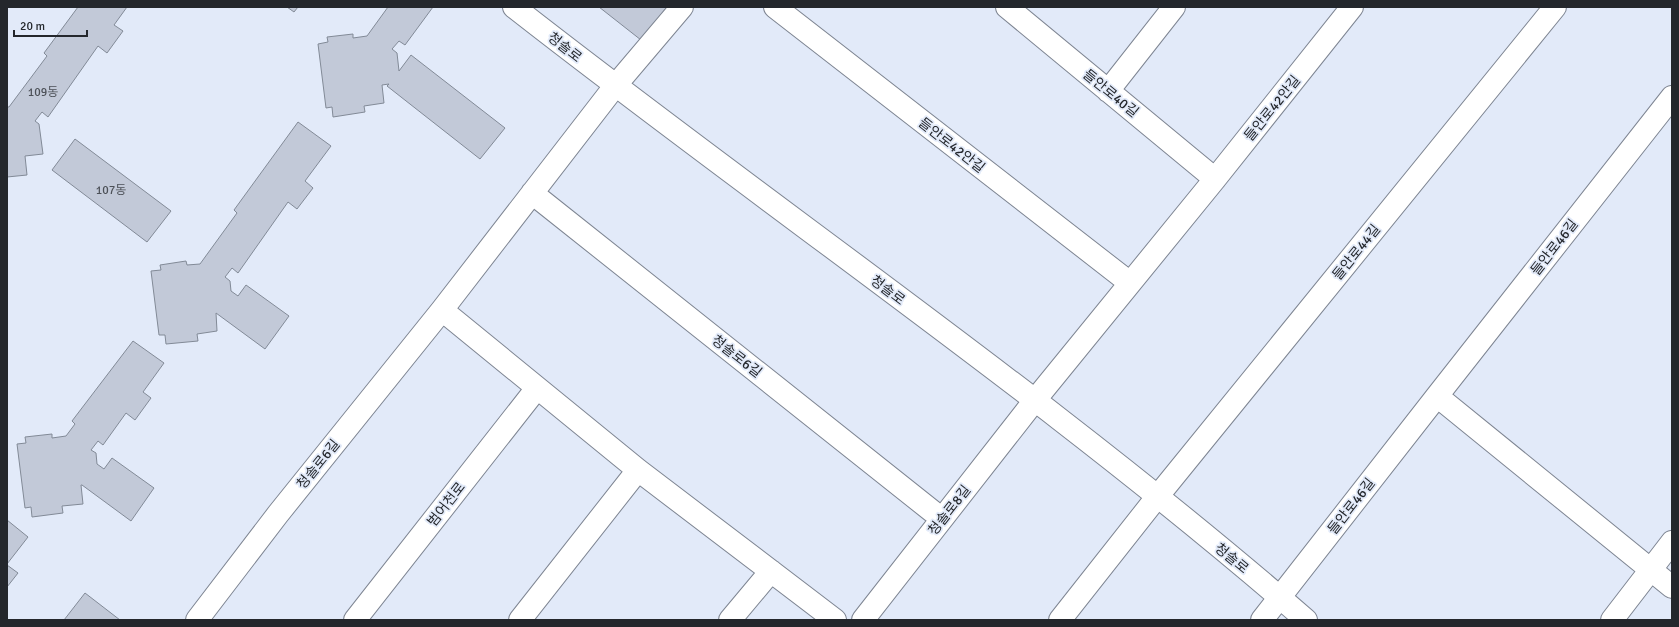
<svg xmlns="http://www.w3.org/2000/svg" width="1679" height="627" font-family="Signika,'Noto Sans KR',sans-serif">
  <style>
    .building { fill: #c2c9d8; stroke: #828a97 }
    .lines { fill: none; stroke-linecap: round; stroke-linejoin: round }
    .street-casing { stroke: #7e8592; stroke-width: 24 }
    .secondary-casing { stroke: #7e8592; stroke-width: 24 }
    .street { stroke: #fff; stroke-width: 22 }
    .secondary { stroke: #fff; stroke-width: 22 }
    .labels { text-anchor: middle; stroke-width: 3.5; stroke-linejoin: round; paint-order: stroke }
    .number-label { font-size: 12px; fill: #4c5057 }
    .street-label { font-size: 14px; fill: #24272c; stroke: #e2eaf9 }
  </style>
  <rect width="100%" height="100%" fill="#e2eaf9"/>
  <path class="building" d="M78 7H127L114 25 123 31 107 53 98 46 48 117 42 112 35 121 39 124 43 154 25 156 27 175 7 177V107H9L47 56 44 53Z
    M287 7H298L294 12Z
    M388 7H433L405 45 399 41 392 49 397 53 399 71 411 55 505 128 480 159 387 86 389 84 382 85 384 103 364 106 365 112 333 117 332 107 326 108 318 44 328 42 327 37 353 34V38L367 36Z
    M599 7H667L641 40Z
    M298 122 331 146 305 181 313 188 297 209 288 202 238 273 232 268 225 277 230 281 231 291 238 296 246 285 289 316 265 349 216 313 217 331 197 334 198 341 166 344 165 335H159L151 271 161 270 160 265 186 261 187 265 200 264 237 213 234 210Z
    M75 139 171 211 147 242 52 170Z
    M133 341 164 363 143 392 151 398 135 420 126 413 103 445 98 441 91 450 96 453 97 464 104 469 112 458 154 488 131 521 82 485H81L83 504 62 506 63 513 32 517 31 507 25 508 17 444 26 443 25 437 52 434V438L66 436 75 424 72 421Z
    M7 520 28 537 7 564Z
    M7 565 18 573 7 587Z
    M85 593 120 620H64Z"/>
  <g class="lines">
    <g class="street-casing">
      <path id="street" d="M775 7 1130 283
        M1007 7 1215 179
        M1108 91 1174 7
        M532 193 942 519
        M442 310 638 470 835 620
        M1437 396 1672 587
        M197 620 278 514 442 310 615 86 682 7
        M355 620 537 388
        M520 620 638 470
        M730 620 771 571
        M863 620 1035 400 1215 179 1352 7
        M1060 620 1157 497 1555 7
        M1262 620 1437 396 1672 97"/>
    </g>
    <g class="secondary-casing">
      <path id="secondary" d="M514 7C777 213 1054 401 1306 620
        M1612 620 1672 542"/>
    </g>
    <use href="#street" class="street"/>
    <use href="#secondary" class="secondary"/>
  </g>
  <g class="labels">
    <g class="number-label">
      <text x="43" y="96">109동</text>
      <text x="111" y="194">107동</text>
    </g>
    <g class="street-label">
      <text transform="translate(565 47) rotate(38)" y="5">청솔로</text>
      <text transform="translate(1111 93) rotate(39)" y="5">들안로40길</text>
      <text transform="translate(1272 108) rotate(-51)" y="5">들안로42안길</text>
      <text transform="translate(952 145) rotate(38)" y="5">들안로42안길</text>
      <text transform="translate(1554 247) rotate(-52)" y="5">들안로46길</text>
      <text transform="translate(1356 252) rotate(-51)" y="5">들안로44길</text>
      <text transform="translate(888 290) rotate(37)" y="5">청솔로</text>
      <text transform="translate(737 356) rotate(38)" y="5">청솔로6길</text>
      <text transform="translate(318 464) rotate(-51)" y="5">청솔로6길</text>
      <text transform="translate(446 504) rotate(-52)" y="5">범어천로</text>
      <text transform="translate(1351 506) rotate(-52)" y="5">들안로46길</text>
      <text transform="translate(949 510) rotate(-52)" y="5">청솔로8길</text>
      <text transform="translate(1232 558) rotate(39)" y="5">청솔로</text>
    </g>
  </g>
  <rect width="1679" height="627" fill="none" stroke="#24272c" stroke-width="16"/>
  <path d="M14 30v6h73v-6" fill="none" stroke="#24272c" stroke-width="2"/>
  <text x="20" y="30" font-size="12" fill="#24272c" stroke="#e2eaf9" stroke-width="3" paint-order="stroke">20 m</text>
</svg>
